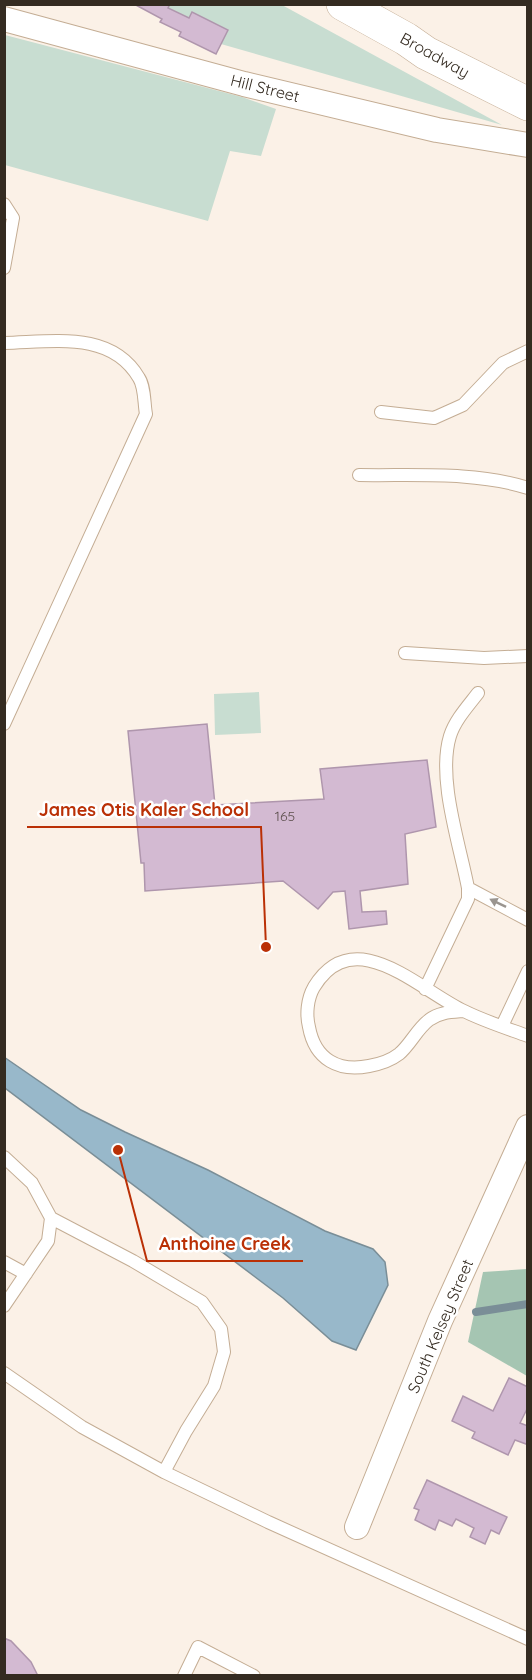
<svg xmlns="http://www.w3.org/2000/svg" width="532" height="1680" font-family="Quicksand,sans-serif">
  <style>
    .green { fill: #c8ddd1 }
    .forest { fill: #a5c5b2 }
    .water { fill: #98b8ca; stroke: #7a8e97; stroke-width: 1.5 }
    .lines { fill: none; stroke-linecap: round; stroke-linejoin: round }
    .stream { stroke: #7a8e97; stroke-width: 8 }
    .building { fill: #d3bad2; stroke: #af96ad; stroke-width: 1.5 }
    .lane-casing { stroke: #c4ad94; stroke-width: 14 }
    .street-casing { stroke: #c4ad94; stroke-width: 26 }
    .primary-casing { stroke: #c4ad94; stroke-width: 34 }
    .lane { stroke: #fff; stroke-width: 12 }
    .street { stroke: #fff; stroke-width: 24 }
    .primary { stroke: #fff; stroke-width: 33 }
    .oneway { fill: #9a9590 }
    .labels { text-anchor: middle; stroke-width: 5; stroke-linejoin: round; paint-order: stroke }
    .number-label { font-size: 14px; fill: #5c4f4d }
    .street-label { font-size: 16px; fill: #342b21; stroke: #fff }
    .leader { fill: none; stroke: #ba3006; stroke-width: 2 }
    .callout-dot { fill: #ba3006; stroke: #fff; stroke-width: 2 }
    .callout-label { font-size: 18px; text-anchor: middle; font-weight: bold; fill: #ba3006; stroke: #fff; stroke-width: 5; stroke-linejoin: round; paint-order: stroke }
  </style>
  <rect width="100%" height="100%" fill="#fbf1e7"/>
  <path class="green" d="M170 4 282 5 502 125 221 44 228 30 192 12 189 18 168 8Z
    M5 35 242 97 276 109 261 156 230 151 208 221 5 165Z
    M259 692 261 733 215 735 214 694Z"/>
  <path class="forest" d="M527 1269H528L527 1376 468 1342 483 1272Z"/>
  <path class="water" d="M4 1057 81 1110 125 1132 208 1170 325 1231 373 1249 385 1262 388 1285 356 1350 332 1341 283 1298 5 1088Z"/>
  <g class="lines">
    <path class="stream" d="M476 1312 528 1304"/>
  </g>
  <path class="building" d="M134 4H170L168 8 189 18 192 12 228 30 216 54 179 36 181 32 160 22 162 19Z
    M207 724 215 805 324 799 320 769 427 760 436 827 405 834 408 884 360 891 362 912 386 911 387 924 349 929 345 891 333 892 318 909 283 881 145 891 144 863H141L128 731Z
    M509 1378 528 1387V1407L520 1423 528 1426V1440L526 1444 515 1440 508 1455 472 1438 475 1432 452 1421 463 1396 493 1411Z
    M427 1480 507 1517 499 1534 491 1530 485 1544 470 1537 474 1528 456 1519 452 1526 439 1520 435 1530 415 1520 419 1510 414 1508Z
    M4 1638 11 1641 31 1662 38 1676H4Z"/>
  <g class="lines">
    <g class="lane-casing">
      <path id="lane" d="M4 204 13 218 4 268
        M4 343C52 342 111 330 139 378 145 387 144 404 146 414L4 724
        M381 412 434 418 463 405 503 363 528 351
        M359 475C414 476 474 471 528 488
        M405 653 484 658 528 656
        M468 888 528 920
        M425 989 468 899V888C460 845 437 779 450 736 455 720 468 706 478 693
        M464 1011C452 1012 439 1012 429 1020 417 1029 410 1045 399 1054 390 1061 380 1064 369 1066 339 1072 315 1060 309 1027 306 1015 307 999 314 987 354 922 418 989 464 1011 484 1021 506 1028 528 1036
        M502 1026 528 971
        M4 1157 32 1183 51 1218 48 1241 4 1306
        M51 1218 133 1261 202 1302 221 1329 224 1352 214 1386 186 1431 164 1472
        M4 1262 26 1274
        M4 1373 82 1427 164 1472 268 1522 528 1639
        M184 1676 198 1647 254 1676"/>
    </g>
    <g class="street-casing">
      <path id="street" d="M4 19 244 84 437 130 528 145
        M357 1527 440 1321 528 1127"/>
    </g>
    <g class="primary-casing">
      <path id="primary" d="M343 4 406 39 426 53 528 104"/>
    </g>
    <use href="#lane" class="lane"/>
    <use href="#street" class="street"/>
    <use href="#primary" class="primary"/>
  </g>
  <defs><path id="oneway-solid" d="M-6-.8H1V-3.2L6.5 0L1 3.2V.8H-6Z" transform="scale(1.5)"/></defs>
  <use class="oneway" href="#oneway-solid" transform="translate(498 903) rotate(-154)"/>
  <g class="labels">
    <g class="number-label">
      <text x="285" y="821">165</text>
    </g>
    <g class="street-label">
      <text transform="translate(435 55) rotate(29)" y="6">Broadway</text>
      <text transform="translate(265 88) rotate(14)" y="6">Hill Street</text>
      <text transform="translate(440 1326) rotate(-67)" y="6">South Kelsey Street</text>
    </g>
  </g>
  <path class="leader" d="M266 947L261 827H27M118 1150L147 1261H303"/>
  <g class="callout-dot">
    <circle cx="266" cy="947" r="6"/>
    <circle cx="118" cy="1150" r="6"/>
  </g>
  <g class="callout-label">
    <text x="144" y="816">James Otis Kaler School</text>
    <text x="225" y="1250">Anthoine Creek</text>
  </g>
  <rect width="532" height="1680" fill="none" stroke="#342b21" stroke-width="12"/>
</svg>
